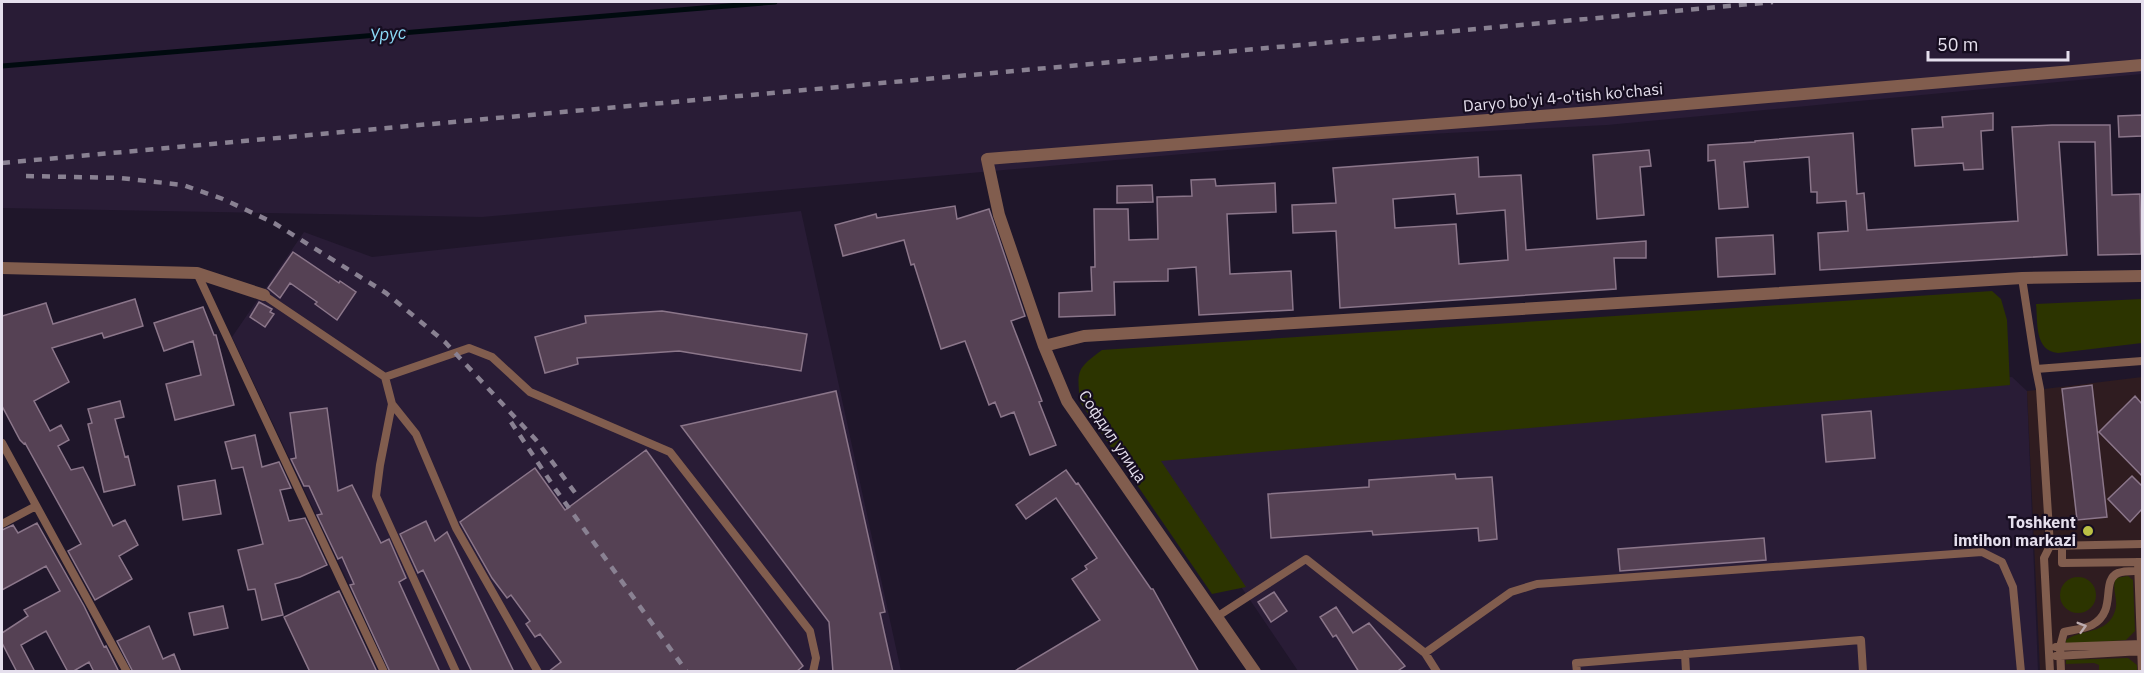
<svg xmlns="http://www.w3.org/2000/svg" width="2144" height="673" font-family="'IBM Plex Sans',sans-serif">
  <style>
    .built { fill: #291c36 }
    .education { fill: #2f1c20 }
    .green { fill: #2c3400 }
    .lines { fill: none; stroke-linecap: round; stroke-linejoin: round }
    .stream { stroke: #000a0f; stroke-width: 5 }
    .building { fill: #554154; stroke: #8b768a; stroke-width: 1.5; fill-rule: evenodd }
    .service { stroke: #815d4e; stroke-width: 8 }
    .minor { stroke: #815d4e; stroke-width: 12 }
    .rail { stroke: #898192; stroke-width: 4.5; stroke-dasharray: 8 8; stroke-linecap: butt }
    .oneway { stroke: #bdabad }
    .poi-dot { fill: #bbc045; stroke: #160d20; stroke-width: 2 }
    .labels { text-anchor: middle; stroke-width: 4.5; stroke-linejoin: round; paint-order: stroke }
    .street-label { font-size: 16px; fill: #e5dfed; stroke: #160d20 }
    .poi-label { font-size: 16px; font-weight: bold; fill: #e5dfed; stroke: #160d20; text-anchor: end }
    .water-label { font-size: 18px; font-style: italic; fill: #8bdbf7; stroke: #160d20 }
  </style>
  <rect width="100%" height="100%" fill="#1f162a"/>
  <path class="built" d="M2 2H2142V74L1607 125 1371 137 482 217 2 208Z
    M801 211 901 671H390L232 337 304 232 372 257Z
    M2012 377 2027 391 2038 671H1298L1152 455Z"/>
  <path class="education" d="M2142 377V671H2040L2027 391Z"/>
  <path class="green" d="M1992 291 2001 299 2007 320 2010 385 1161 461 1246 587 1212 594 1080 402C1077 371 1076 369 1102 350Z
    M2142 299V343L2058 353C2034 351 2038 322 2036 304Z
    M2128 576 2133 580 2135 631 2126 640 2066 644V640C2083 628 2107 635 2115 611 2119 600 2111 589 2116 578Z
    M2060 595a18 18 0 1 1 36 0a18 18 0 1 1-36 0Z
    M2128 658 2137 665V671H2099V665L2094 663 2066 664V660Z"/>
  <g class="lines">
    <path class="stream" d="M2 66 775 2"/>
  </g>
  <path class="building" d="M1993 113V130L1981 131 1983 169 1964 170 1963 163 1915 166 1912 129 1943 127 1942 117Z
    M2142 115V136L2119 137 2118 116Z
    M2052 125H2110L2112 195 2140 194 2141 254 2098 255 2095 142H2059L2067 255 1820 270 1818 233 1848 231 1846 201 1817 203V192H1811L1809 157 1744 162 1748 207 1719 209 1715 160 1708 161V145L1755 142V141L1853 133 1857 194 1864 193 1867 230 2018 221 2012 127Z
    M1649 150 1651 166 1640 167 1644 215 1597 219 1593 155Z
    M1478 157 1479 177 1521 175 1526 250 1646 241V258H1614L1616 289 1340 308 1336 231 1293 233 1292 205 1336 203 1333 168ZM1455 194 1457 214 1505 210 1508 260 1459 264 1456 224 1395 228 1393 199Z
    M1215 179 1216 186 1275 183 1276 212 1227 214 1230 274 1291 271 1293 310 1199 315 1196 267 1168 269V281L1114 282 1115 315 1059 317V293L1092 291 1091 267H1095L1094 209H1128L1129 240 1158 239 1157 197 1192 196 1191 180Z
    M1152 185 1153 202 1117 203V186Z
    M955 206 957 219 989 209 1025 316 1011 321 1042 401 1039 402 1056 445 1030 455 1014 412 1001 417 995 402 989 405 965 341 941 349 914 264 911 265 904 240 843 256 835 225 876 214 877 218Z
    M1773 235 1775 274 1718 277 1716 238Z
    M293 252 339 283 340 281 356 292 337 320 315 304 317 302 290 283 280 298 268 288Z
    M135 299 143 326 104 338 102 333 52 348 69 382 34 401 50 431 61 425 69 440 58 446 71 470 83 467 113 526 125 520 138 545 119 556 132 579 95 600 68 551 81 544 25 443 24 444 20 440 2 406V316L46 303 53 324Z
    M259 302 272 309 270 312 274 314 265 327 250 317Z
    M203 307 214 335H216L234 405 175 420 166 384 201 375 193 341 164 351 154 323Z
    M662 311 807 334 801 371 679 351 577 358 578 364 545 373 535 337 586 323 585 316Z
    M2092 385 2107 517 2077 520 2062 389Z
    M836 391 885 612 880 613 893 672H833L829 622 681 426Z
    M2135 396 2142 404V476L2099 432Z
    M120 401 124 417 115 419 125 457 128 456 135 485 104 492 88 424 92 423 88 409Z
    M327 408 338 491 352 485 381 543 389 539 406 578 399 582 440 672H390L350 585 354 584 342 557 338 559 317 515 322 514 309 486H304L291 459 296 458 290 413Z
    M1871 411 1875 458 1826 462 1822 415Z
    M255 435 262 467 279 462 291 488 280 490 289 521 305 518 327 565 300 577 275 584 283 615 262 620 255 589 248 590 238 550 263 544 243 467 232 469 225 442Z
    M646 450 803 666 796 672H548L561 662 540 634 535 637 526 624 530 621 511 595 507 598 492 578 460 522 535 468 565 510Z
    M1066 470 1076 484 1078 483 1151 589H1153L1199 672H1013L1100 620 1072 579 1087 569 1085 566 1097 558 1056 498 1026 519 1016 505Z
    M1455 474 1456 479 1492 477 1497 539 1479 541 1478 528 1373 535 1372 531 1271 538 1268 494 1369 487V480Z
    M2132 476 2142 486V509L2130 522 2108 499Z
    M215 480 221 514 183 520 178 486Z
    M426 521 435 541 447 532 514 672H472L423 570 418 573 400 534Z
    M37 523 84 606 104 647 106 646 119 672H94L89 662 72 672H68L46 631 21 645 35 672H17L2 643V633L28 616 24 610 60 591 46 566 2 590V530L13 525 18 533Z
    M1764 538 1766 560 1620 571 1618 549Z
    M339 591 377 672H310L291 632 284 617Z
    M1274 592 1287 611 1271 622 1258 602Z
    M223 606 228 628 194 635 189 613Z
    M1336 607 1353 633 1369 623 1405 666 1396 672H1359L1336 635 1333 637 1320 617Z
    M149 626 163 659 174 654 181 672H133L117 641Z"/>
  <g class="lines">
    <path class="service" d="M197 273 384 672
      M2022 278 2036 369 2142 361
      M268 298 385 377 392 404 380 465 376 496 456 672
      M2036 369 2040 389 2050 546 2142 544
      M385 377 469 348 492 357 530 392 670 452 810 631 816 658 813 672
      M392 404 416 434 456 528 538 672
      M2 443 127 672
      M2 524 36 506
      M2050 546 2044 558 2050 672
      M2062 547V563L2142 562
      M2138 562 2142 672
      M1218 616 1306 559 1425 653 1437 672
      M2056 647 2142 644
      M1425 653 1511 592 1537 584 1982 552 2002 562 2013 587 2021 672
      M1685 654 1686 672
      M2056 656 2142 651
      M1577 672 1576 663 1861 640 1863 672
      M2061 672 2060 647 2064 632C2072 630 2084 629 2092 625 2118 611 2100 581 2118 573 2125 570 2136 571 2142 571"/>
    <path class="minor" d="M2 268 197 273 264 295
      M1044 346 1084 336 2022 278 2142 276
      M1255 672 1067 401 1044 346 999 215 987 159 1605 111 2142 65"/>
    <path class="rail" d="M2 163 1773 2
      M26 176 120 178 183 185 223 199 274 223 386 293 445 342 536 440 579 498
      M511 422 556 490 687 672"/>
  </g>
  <defs><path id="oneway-chevron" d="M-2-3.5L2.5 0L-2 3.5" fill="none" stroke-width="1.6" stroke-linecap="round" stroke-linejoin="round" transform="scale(1.5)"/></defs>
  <use class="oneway" href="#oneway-chevron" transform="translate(2082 627) rotate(-16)"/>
  <circle class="poi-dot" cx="2088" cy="531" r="6"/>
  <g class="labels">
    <g class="street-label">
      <text transform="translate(1563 97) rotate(-5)" y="6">Daryo bo'yi 4-o'tish ko'chasi</text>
      <text transform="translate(1113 436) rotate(56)" y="6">Софдил улица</text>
    </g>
    <g class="poi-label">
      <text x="2076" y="528">Toshkent<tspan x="2076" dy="18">imtihon markazi</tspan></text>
    </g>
    <g class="water-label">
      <text transform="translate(388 34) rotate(-5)" y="6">Урус</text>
    </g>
  </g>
  <rect width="2144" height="673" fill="none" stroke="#e5dfed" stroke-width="6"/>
  <path d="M1928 51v9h140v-9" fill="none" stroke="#e5dfed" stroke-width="3"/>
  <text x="1937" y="51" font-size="18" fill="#e5dfed" stroke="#160d20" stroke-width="4.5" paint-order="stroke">50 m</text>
</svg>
